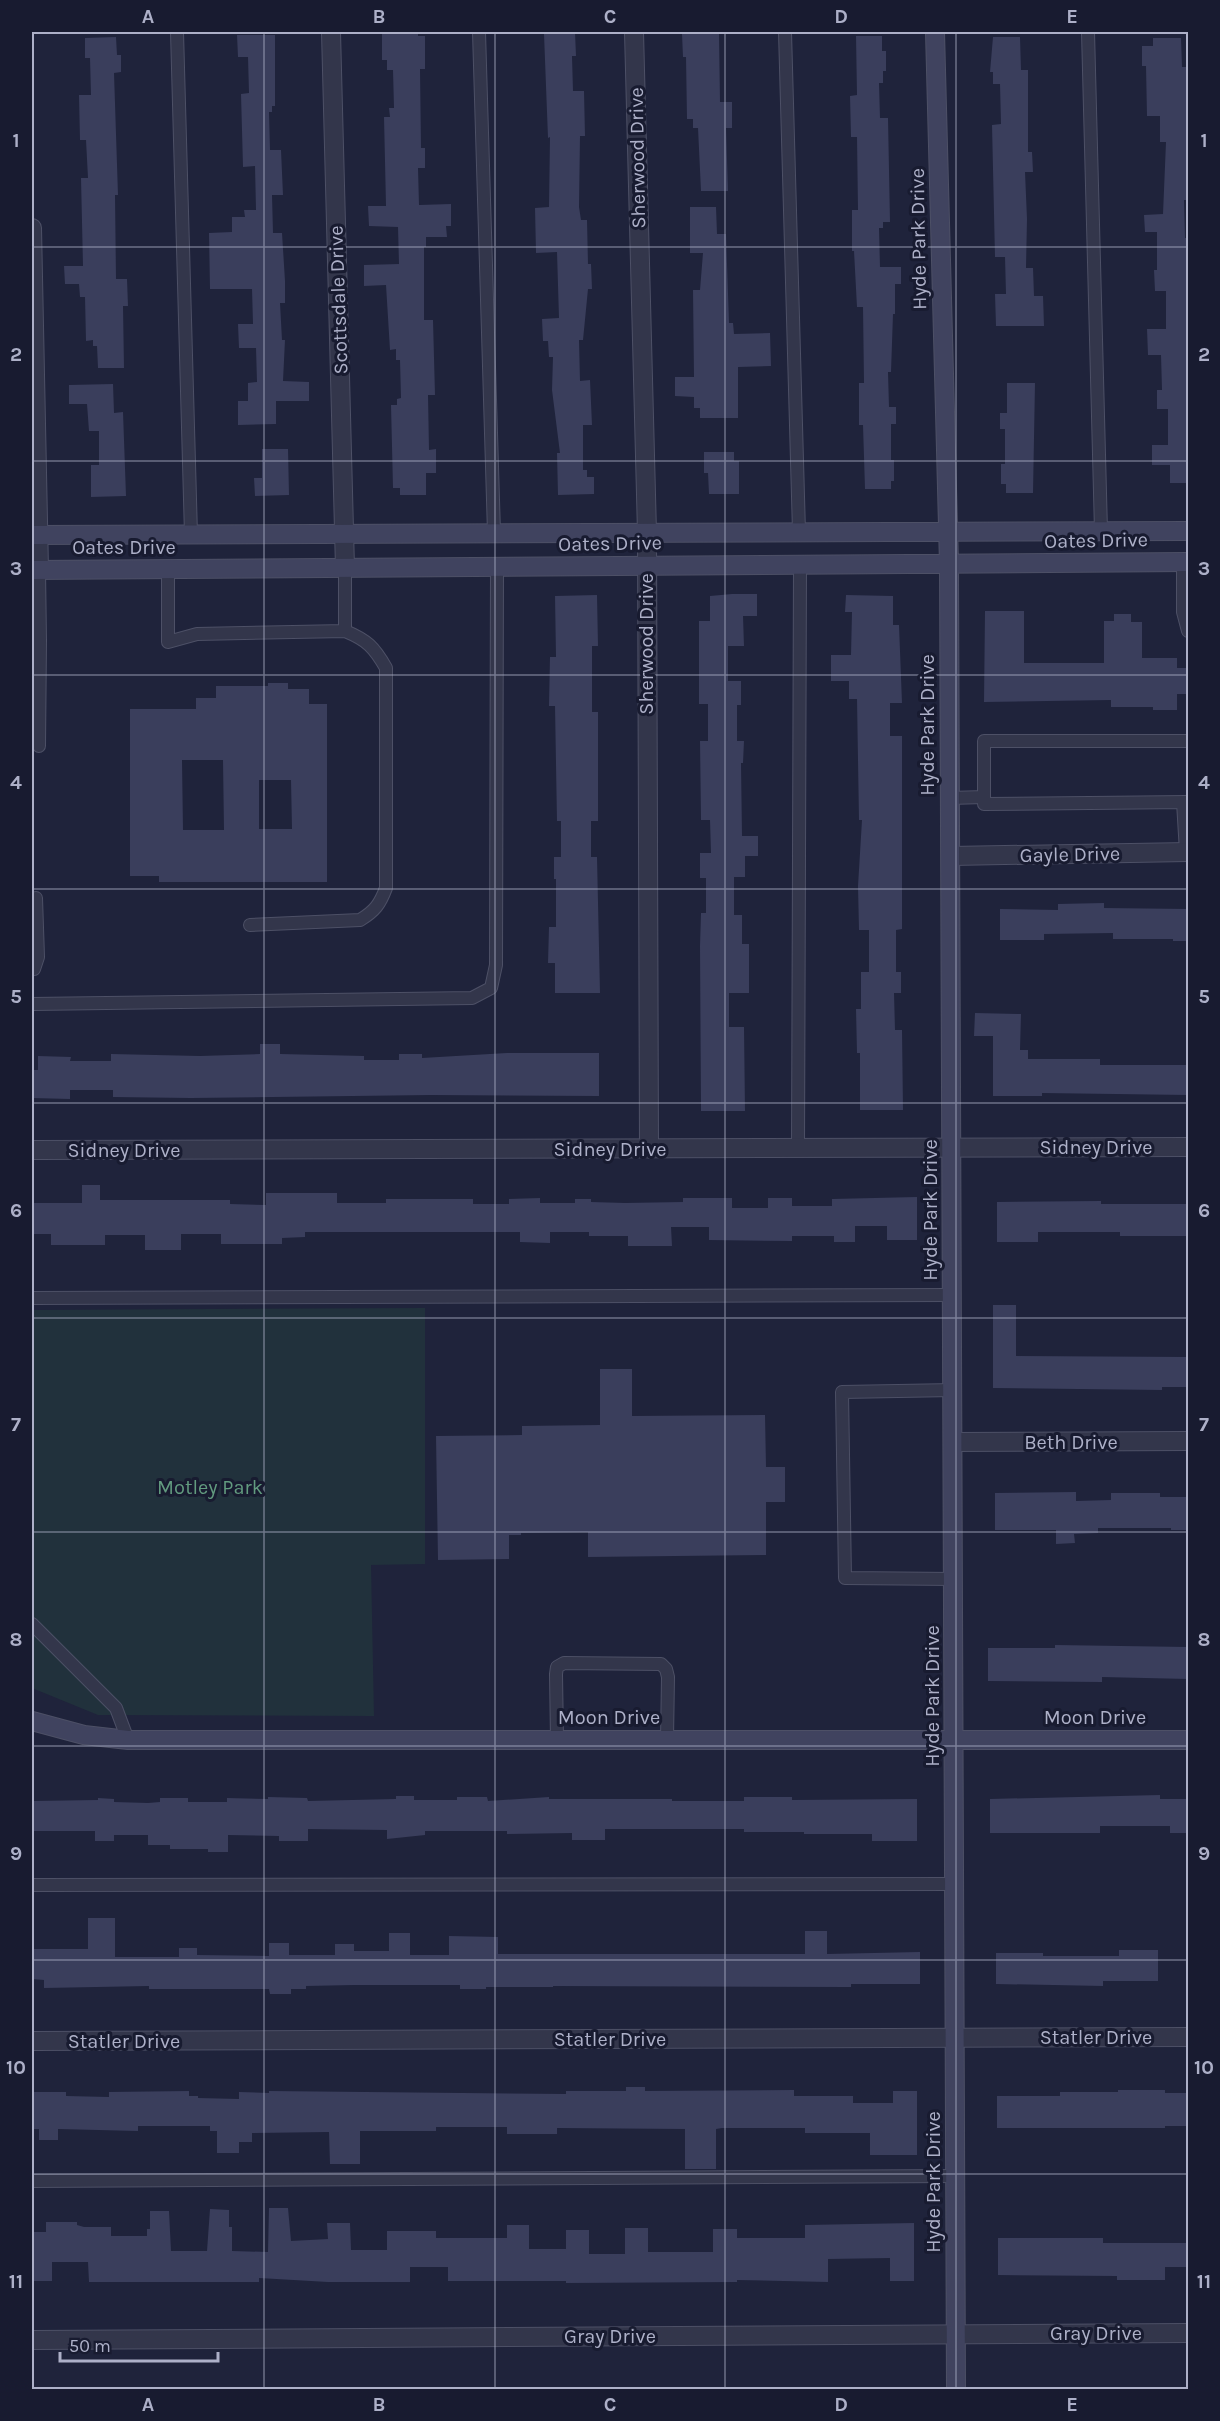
<svg xmlns="http://www.w3.org/2000/svg" width="1220" height="2421" font-family="Karla,sans-serif">
  <style>
    .green { fill: #21313c }
    .building { fill: #3a3e5c; fill-rule: evenodd }
    .lines { fill: none; stroke-linecap: round; stroke-linejoin: round }
    .lane-casing { stroke: #4d5066; stroke-width: 14 }
    .street-casing { stroke: #4d5066; stroke-width: 20 }
    .secondary-casing { stroke: #4d5066; stroke-width: 20 }
    .lane { stroke: #33364b; stroke-width: 12 }
    .street { stroke: #33364b; stroke-width: 18 }
    .secondary { stroke: #40435f; stroke-width: 18 }
    .grid { fill: none; stroke: #adb0c8; stroke-width: 1.5; stroke-opacity: 0.55 }
    .labels { text-anchor: middle; stroke-width: 6; stroke-linejoin: round; paint-order: stroke }
    .street-label { font-size: 20px; fill: #adb0c8; stroke: #181b30 }
    .park-label { font-size: 20px; fill: #629b7f; stroke: #181b30 }
    .neatline { fill: none; stroke: #adb0c8; stroke-width: 2 }
    .grid-label { font-size: 20px; text-anchor: middle; font-weight: bold; fill: #adb0c8 }
  </style>
  <rect width="100%" height="100%" fill="#1f233b"/>
  <path class="green" d="M425 1308V1564L371 1565 374 1716 98 1715 32 1688V1310Z"/>
  <path class="building" d="M575 32 576 56H572L573 91H584L585 136H580L579 207 581 220H587L588 264H591L592 289H588L583 340H579L580 381 590 380 592 425H583V470H587V477H594V494L558 495 557 453H560L552 390 553 357H549L548 341H543L542 319 559 318 557 252 536 253 535 208 549 207 550 137 548 138 544 34Z
    M418 33V36H425V69H420L421 148H425V168H418L419 205 451 204V226H446L447 237H426V247H424V320H433L435 395H428L429 450 436 449V473H426V495H400V488H393L391 405H397V399L401 398 400 360H396V349L390 350 386 285 364 286V265L399 264 398 227 369 226 368 206H386L384 117H390L389 108H394L393 70H387V60H382V34Z
    M682 34H719L720 102H732V128H726L728 191H701L698 128H693V119H687L686 57H683Z
    M237 35H275V106H272V112H269L270 150H281L283 195H272L273 233H282L285 281V303H280L282 340H285L283 381 309 382V401H276V424L238 425V401H248V383L257 382 256 348H239L238 324H253L252 289H210L209 233 232 232V217H245L244 210H256L255 166 243 167 241 94 249 93 248 57H238Z
    M856 36H882V51H886V71H883V83H879L880 118H888L890 222H883V228H879L880 267H901V284H895V314H893L891 372H888L889 407H896V424H891V460H894V481H891V489H865L863 425H859V383H864L863 307H857L854 251H852V210H858L857 137H851L850 96 857 95Z
    M116 37 117 55H121V72L114 73 118 195H115L116 279H127L128 306H123L124 368H98L97 346H93V340L86 341 85 297H80L79 284H65L64 266H83L81 178H88L86 140H80L79 95H91L90 58H85V38Z
    M993 37H1020L1021 70H1028V152H1032L1033 172H1025L1027 219 1026 268H1033L1034 296H1043L1044 326H996L995 294H1006L1005 257H995L992 125 1001 124 1000 84H993V72H990Z
    M1153 38H1181L1182 67H1188V200H1184L1185 238H1188V483H1170V465H1152V445H1168V409H1157V390H1162L1161 355H1148L1147 329H1166V291H1155L1154 270H1157V232H1145L1144 215 1163 214 1166 142H1160V116H1147L1146 66H1142V46H1153Z
    M690 207H716L717 234H726L729 323H733L734 334 770 333 771 366 738 367V418H700V408H694V397L675 396V377H694L693 290H700L703 253H690Z
    M1007 383H1035L1033 493H1006V484H1001V464H1005V429H1000V413H1007Z
    M113 384 114 413 123 412 126 496 91 497V465H99V431H89L87 404H69V385Z
    M262 449H288L289 495 255 496 254 478H262Z
    M704 452H734V461H739V494H709L708 473H704Z
    M732 594H757V616H743L744 646H728V681H741V705H737V741H744L743 763H741L742 836H758V856H745V877H734V915H742V944H749V993H729V1027H744L745 1111H701L700 946 701 913H706V878H700V853H711L710 820H701L700 741H708V704H699V621H710V596Z
    M597 595 598 646H592V712H598V821H591V857H597L600 993H555V963H548L549 927H556V879H554V857H561V821H557L555 706H549L550 657H556L555 596Z
    M846 595 893 596V625H899L902 703H890V736H902V929L896 930V972H901V993H894L895 1030H902L903 1110H860V1053H857L856 1009H861V972H869V930H859L858 886 862 820H859L857 699H849V681H831V655H851L852 612H845Z
    M985 611H1024V663H1104V621H1114V614H1131V622H1142V658H1177V668H1188V694H1177V710H1153V707H1111V700L984 702Z
    M268 683H288V689H309V704H327V882H159V876H130V709H196V698H216V686H268ZM182 760H223L224 830H183ZM259 780H291L292 829H259Z
    M1104 903V908L1188 909V941H1173V939H1113V933L1044 934V940H1000V909L1058 910V904Z
    M975 1013 1021 1014 1020 1050H1028V1059H1100V1065H1188V1095L1042 1093V1096H993V1036H974Z
    M260 1044H280V1054L364 1056V1060H399V1054H422V1058L507 1053H599V1096L431 1095 191 1098 113 1097V1090H70V1099L32 1098V1070H38V1056L71 1057 70 1061H111V1054L200 1056 260 1054Z
    M82 1185H100V1200H230V1204L266 1205V1193H337V1203H386V1199H473V1204H509V1199L540 1198V1203H575V1199H591V1202L625 1203 683 1202V1198H732V1208H768V1198H792V1206H832V1199L917 1197V1240H887V1226H855V1242H834V1236H792V1241L709 1240V1227H671L672 1246H628V1236H589V1232H550V1243L520 1242V1232H305V1237L282 1238V1244H221V1234H181V1250H145V1235H105V1245H51V1234H32V1203H82Z
    M1101 1201V1204H1188V1236H1120V1232H1038V1242H997V1202Z
    M993 1305H1016V1356L1188 1357V1387H1162V1390L993 1388Z
    M600 1369H632V1416L765 1415 766 1467H785V1502H766V1555L588 1557V1532L521 1533V1535H509V1559L438 1560 436 1436 522 1435V1426L600 1425Z
    M1076 1492V1501L1111 1500V1493H1160V1497H1188V1530H1171V1528H1098V1533L1074 1534 1075 1543 1056 1544V1530H995V1493Z
    M1055 1645 1188 1647V1679L1102 1677V1682L988 1681V1648H1055Z
    M1160 1795V1799H1188V1833H1170V1826H1100V1833H990V1799Z
    M396 1796H414V1800H457V1797H487L488 1801 549 1797V1799H672V1801H744V1797H792V1800L917 1799V1841H872V1834H804V1832H744V1829H605V1840H572V1833L507 1834V1831H425V1835L387 1839V1830L308 1829V1841H279V1836L228 1835V1852H208V1849H170V1845H148V1835H114V1841H95V1831H32V1801L98 1800V1798L114 1799V1802L148 1803 160 1802V1798H188V1802H227V1798L268 1799V1797L307 1798 308 1801 396 1799Z
    M88 1918H115V1957H179V1948H197V1955L269 1956V1943H289V1955H335V1944H354V1951H389V1933H410V1955H449V1936L498 1937V1954H805V1931H827V1954L920 1952V1984H851V1987L553 1986V1987H486V1989H460V1985H354L306 1986V1989H291V1994H270L269 1989H149V1986L44 1988V1980L32 1979V1949H88Z
    M1119 1950H1158V1981H1103V1986L996 1984V1953H1043V1956H1119Z
    M626 2087H645V2091L794 2090V2096H853V2103H893V2091H917V2155H870V2133H805V2128H722L716 2129V2169H685V2129L557 2128V2134H507V2127H436V2131H360V2164H330L329 2132 252 2133V2142H239V2153H217V2131H210V2126H138V2131L58 2129V2140H39V2129H32V2092H66V2096L109 2097V2092L189 2091V2096H198V2098L239 2099V2092L269 2093V2091L566 2094V2091H626Z
    M1118 2090H1165V2093H1188V2126H1165V2128H997V2096H1060V2092H1118Z
    M269 2208H288L291 2241 328 2239 327 2223H350L351 2250H387V2231H436V2238H507V2225H529V2249H566V2230H589V2254H625V2228H648V2252H713V2229H737V2238H805V2225L914 2223V2281H890V2258L828 2259V2282L737 2280V2282L566 2283V2281H448V2267H410V2282H328L259 2278V2282H89L88 2262H52V2281H32V2232H46V2222H77V2225L84 2227H111V2236H147V2229H150V2211H169L171 2251H207L210 2209 229 2210V2227H232V2251L268 2252Z
    M998 2238H1103V2243H1188V2267H1165V2280H1117V2276L998 2275Z"/>
  <g class="lines">
    <g class="lane-casing">
      <path id="lane" d="M177 32 191 535
        M479 32 494 533
        M785 32 799 532
        M1088 32 1101 531
        M1183 562V612L1188 631
        M168 569V642L197 634 345 631V568
        M32 641H40L39 570
        M1188 741H984V804L1188 802
        M39 746 40 641
        M950 798 984 797
        M1183 802 1186 852
        M250 925 360 920C375 911 380 904 386 888V668C374 647 367 640 345 631
        M32 969H34L38 957 36 898
        M32 1004 472 998 491 988 496 965 497 568
        M798 1149 800 564
        M32 1298 953 1295
        M954 1390 842 1392 845 1578 954 1579
        M32 1624 116 1708 128 1740
        M557 1739 556 1674 557 1667 564 1663 661 1664 666 1669 668 1677 667 1739
        M32 1885 955 1884
        M32 2181 956 2176"/>
    </g>
    <g class="street-casing">
      <path id="street" d="M331 32 345 568
        M634 32 647 533 649 1149
        M32 228 39 570
        M951 856 1188 852
        M32 1150 1188 1147
        M954 1442 1188 1441
        M32 2041 1188 2037
        M32 2340 1188 2333"/>
    </g>
    <g class="secondary-casing">
      <path id="secondary" d="M935 32 949 564 956 2390
        M32 535 1188 531
        M32 570 1188 562
        M32 1721 84 1735 128 1740H1188"/>
    </g>
    <use href="#lane" class="lane"/>
    <use href="#street" class="street"/>
    <use href="#secondary" class="secondary"/>
  </g>
  <path class="grid" d="M264 32V2390M495 32V2390M725 32V2390M956 32V2390M32 247H1188M32 461H1188M32 675H1188M32 889H1188M32 1103H1188M32 1318H1188M32 1532H1188M32 1746H1188M32 1960H1188M32 2174H1188"/>
  <g class="labels">
    <g class="street-label">
      <text transform="translate(637 158) rotate(-91)" y="7">Sherwood Drive</text>
      <text transform="translate(918 239) rotate(-91)" y="7">Hyde Park Drive</text>
      <text transform="translate(338 300) rotate(-92)" y="7">Scottsdale Drive</text>
      <text transform="translate(1096 540) rotate(-1)" y="7">Oates Drive</text>
      <text transform="translate(610 543) rotate(-1)" y="7">Oates Drive</text>
      <text x="124" y="554">Oates Drive</text>
      <text transform="translate(646 644) rotate(-90)" y="7">Sherwood Drive</text>
      <text transform="translate(927 725) rotate(-90)" y="7">Hyde Park Drive</text>
      <text transform="translate(1070 854) rotate(-1)" y="7">Gayle Drive</text>
      <text x="1096" y="1154">Sidney Drive</text>
      <text x="610" y="1156">Sidney Drive</text>
      <text x="124" y="1157">Sidney Drive</text>
      <text transform="translate(930 1210) rotate(-90)" y="7">Hyde Park Drive</text>
      <text x="1071" y="1449">Beth Drive</text>
      <text transform="translate(932 1696) rotate(-90)" y="7">Hyde Park Drive</text>
      <text x="609" y="1724">Moon Drive</text>
      <text x="1095" y="1724">Moon Drive</text>
      <text x="1096" y="2044">Statler Drive</text>
      <text x="610" y="2046">Statler Drive</text>
      <text x="124" y="2048">Statler Drive</text>
      <text transform="translate(933 2182) rotate(-90)" y="7">Hyde Park Drive</text>
      <text x="1096" y="2340">Gray Drive</text>
      <text x="610" y="2343">Gray Drive</text>
    </g>
    <g class="park-label">
      <text x="210" y="1494">Motley Park</text>
    </g>
  </g>
  <rect width="1220" height="2421" fill="none" stroke="#181b30" stroke-width="66"/>
  <path d="M60 2352v9h158v-9" fill="none" stroke="#adb0c8" stroke-width="3"/>
  <text x="69" y="2352" font-size="18" fill="#adb0c8" stroke="#181b30" stroke-width="4.5" paint-order="stroke">50 m</text>
  <rect x="33" y="33" width="1154" height="2355" class="neatline"/>
  <g class="grid-label">
    <text x="148" y="23">A</text>
    <text x="379" y="23">B</text>
    <text x="610" y="23">C</text>
    <text x="841" y="23">D</text>
    <text x="1072" y="23">E</text>
    <text x="16" y="147">1</text>
    <text x="1204" y="147">1</text>
    <text x="16" y="361">2</text>
    <text x="1204" y="361">2</text>
    <text x="16" y="575">3</text>
    <text x="1204" y="575">3</text>
    <text x="16" y="789">4</text>
    <text x="1204" y="789">4</text>
    <text x="16" y="1003">5</text>
    <text x="1204" y="1003">5</text>
    <text x="16" y="1217">6</text>
    <text x="1204" y="1217">6</text>
    <text x="16" y="1431">7</text>
    <text x="1204" y="1431">7</text>
    <text x="16" y="1646">8</text>
    <text x="1204" y="1646">8</text>
    <text x="16" y="1860">9</text>
    <text x="1204" y="1860">9</text>
    <text x="16" y="2074">10</text>
    <text x="1204" y="2074">10</text>
    <text x="16" y="2288">11</text>
    <text x="1204" y="2288">11</text>
    <text x="148" y="2411">A</text>
    <text x="379" y="2411">B</text>
    <text x="610" y="2411">C</text>
    <text x="841" y="2411">D</text>
    <text x="1072" y="2411">E</text>
  </g>
</svg>
